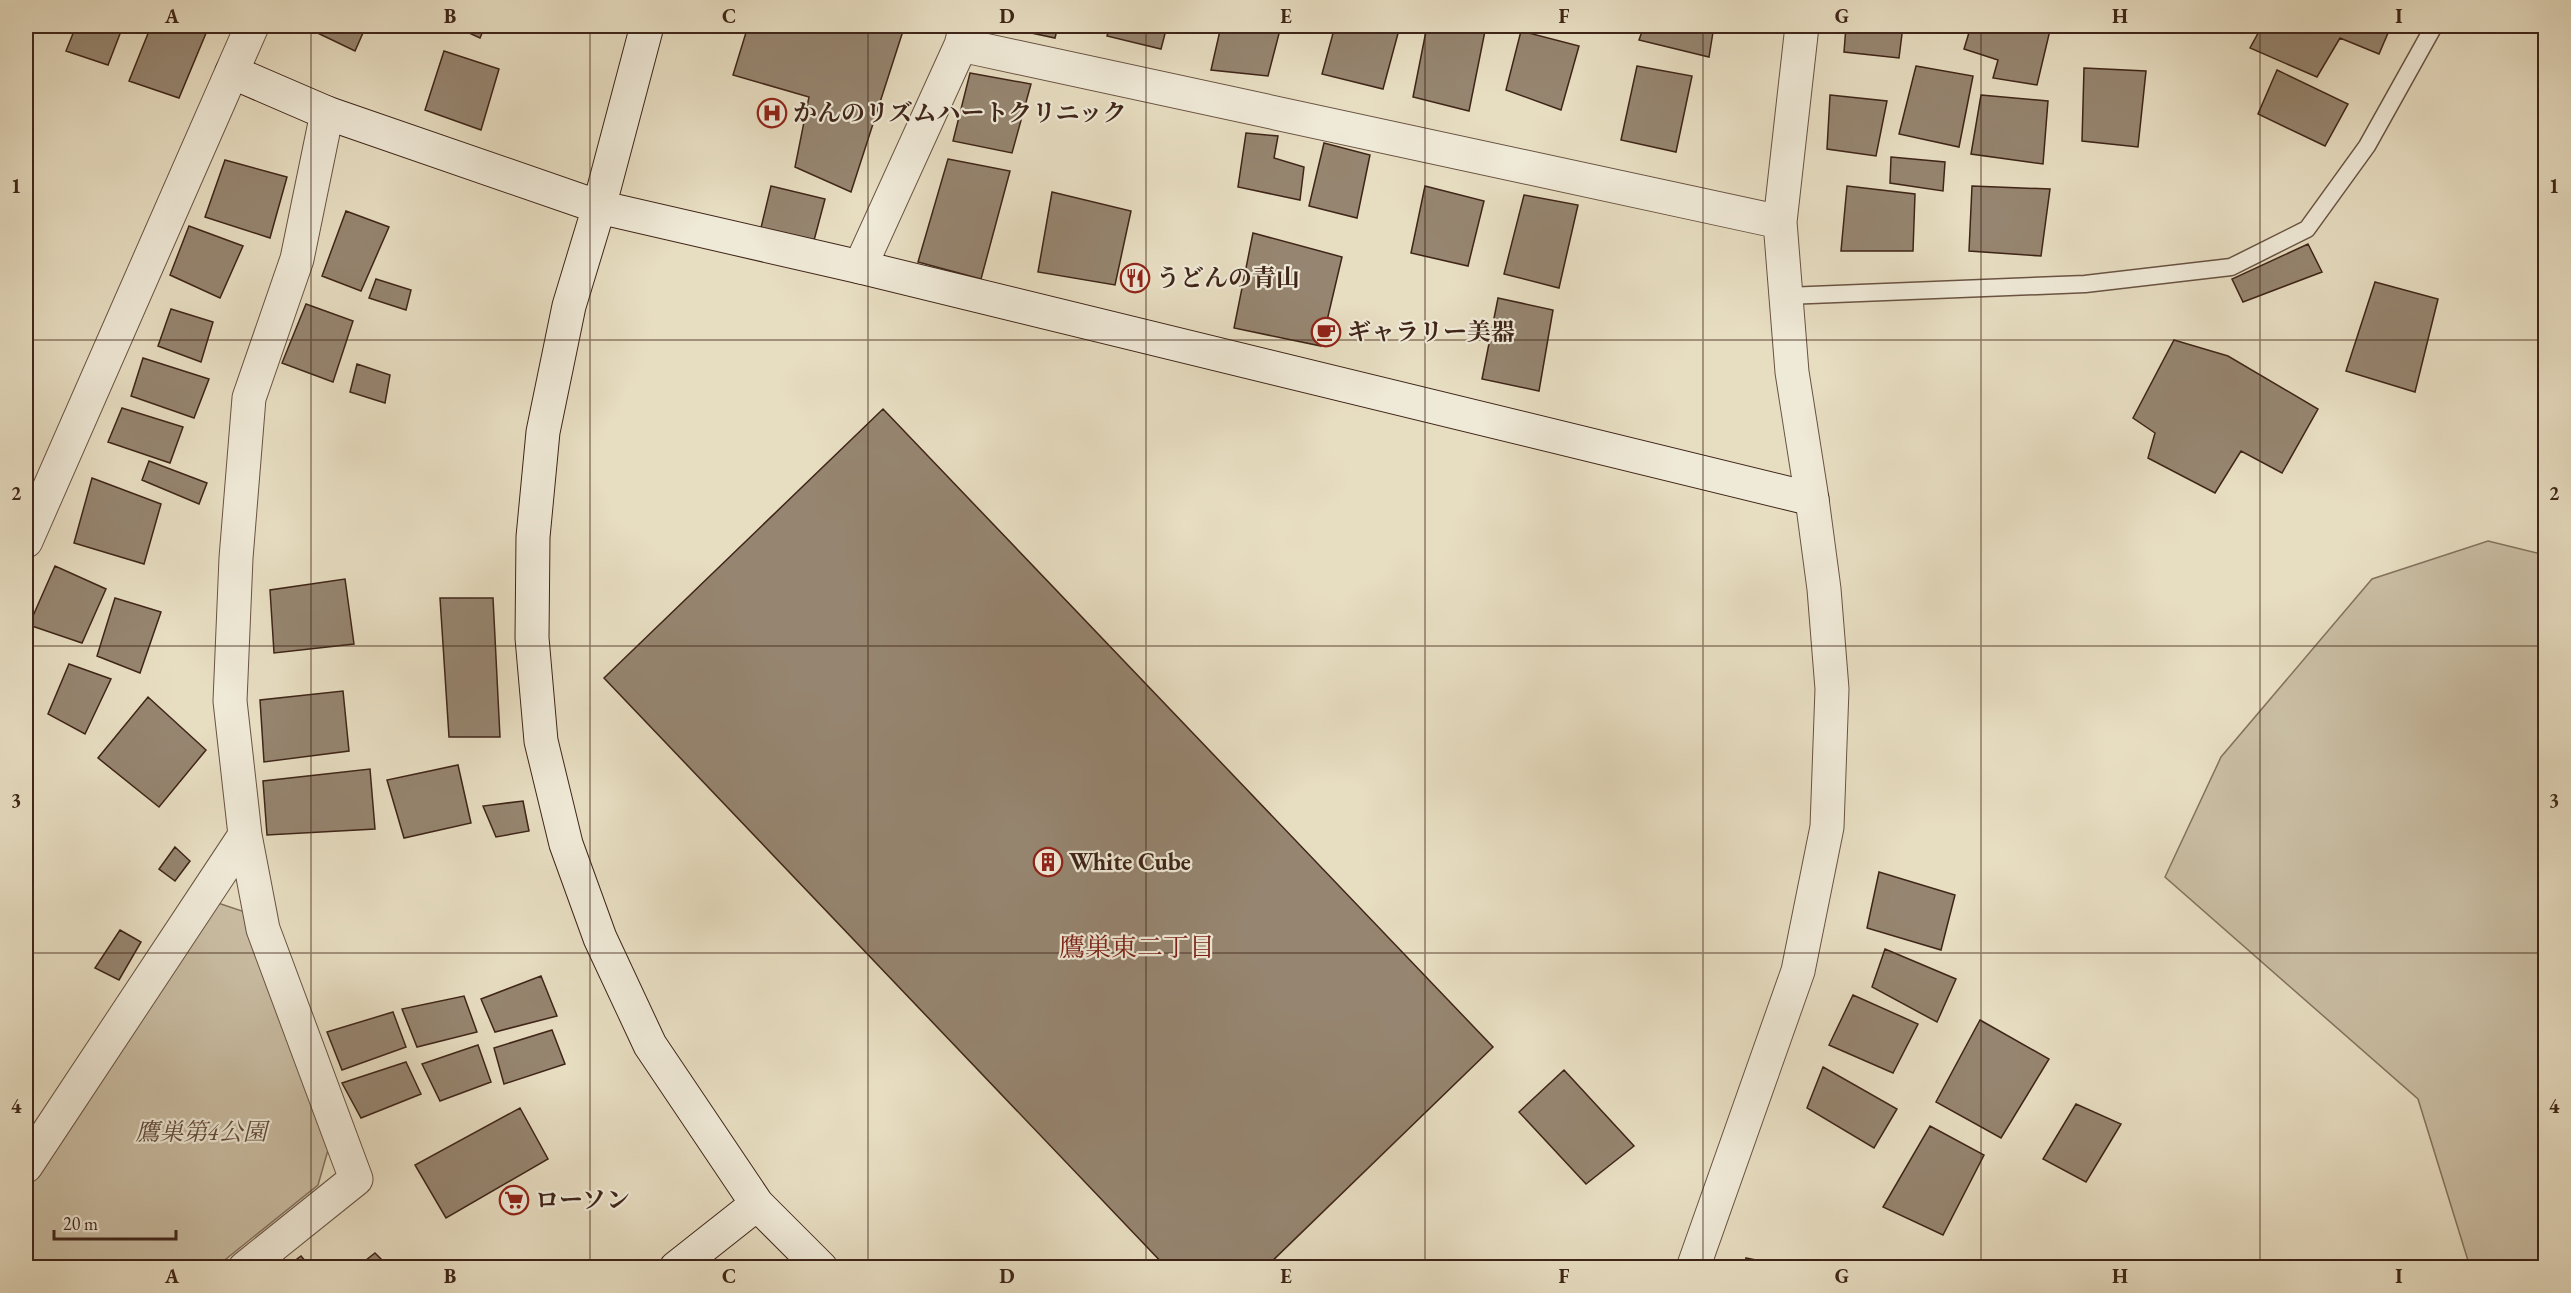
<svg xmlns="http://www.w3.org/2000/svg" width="2571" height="1293" font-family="'EB Garamond','Noto Serif JP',serif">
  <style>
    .green { fill: #cabea4; stroke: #84725e; stroke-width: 1.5 }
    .building { fill: #968570; stroke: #3f2518; stroke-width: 1.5 }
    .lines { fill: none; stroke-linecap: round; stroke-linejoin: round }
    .lane-casing { stroke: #695342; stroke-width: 19 }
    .street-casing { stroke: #695342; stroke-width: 35 }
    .secondary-casing { stroke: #3f2518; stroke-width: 35 }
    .lane { stroke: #efe9d7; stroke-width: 16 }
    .street { stroke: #efe9d7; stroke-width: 33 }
    .secondary { stroke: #efe9d7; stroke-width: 33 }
    .grid { fill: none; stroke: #3f2518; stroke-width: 1.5; stroke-opacity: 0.55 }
    .labels { text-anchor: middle; stroke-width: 4.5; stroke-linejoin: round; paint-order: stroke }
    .poi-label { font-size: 24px; font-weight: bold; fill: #3f2518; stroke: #efe9d7; text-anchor: start }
    .park-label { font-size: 24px; font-style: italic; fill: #624b3b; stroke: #efe9d7 }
    .neighbourhood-label { font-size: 26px; fill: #7a1f14; stroke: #efe9d7 }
    .neatline { fill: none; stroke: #3f2518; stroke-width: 2 }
    .grid-label { font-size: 20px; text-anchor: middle; font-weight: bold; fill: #3f2518 }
  </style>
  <rect width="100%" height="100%" fill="#e7ddc1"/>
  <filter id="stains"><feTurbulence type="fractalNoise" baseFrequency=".00333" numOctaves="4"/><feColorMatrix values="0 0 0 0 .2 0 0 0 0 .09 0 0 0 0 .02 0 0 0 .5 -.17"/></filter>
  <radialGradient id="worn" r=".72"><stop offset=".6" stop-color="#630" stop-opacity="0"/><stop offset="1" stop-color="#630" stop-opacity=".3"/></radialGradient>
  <path class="green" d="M2488 541 2545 555V1267H2470L2418 1099 2165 877 2221 757 2372 579Z
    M218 903 245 912 328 1150 318 1185 216 1267 26 1268V1189Z"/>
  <path class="building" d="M76 26H123L108 65 66 51Z
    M151 26H209L179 98 129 81Z
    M303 26H366L355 51Z
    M454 26H485L480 38Z
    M748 26H880L903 31 851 192 795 167 809 97 733 75Z
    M999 26H1058L1055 38Z
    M1110 26H1167L1161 49 1107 36Z
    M1221 26H1281L1268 76 1211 70Z
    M1335 26H1400L1383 89 1322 74Z
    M1427 26H1486L1469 111 1413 97Z
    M1557 26H1582L1581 31Z
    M1644 26H1714L1709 57 1639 40Z
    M1846 26H1903L1899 58 1844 52Z
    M1971 26H2051L2037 85 1993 78 1998 60 1964 49Z
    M2262 26H2391L2379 54 2340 38 2317 77 2250 48Z
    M1521 31 1579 46 1561 110 1506 90Z
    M444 51 499 69 481 130 425 110Z
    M1637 66 1692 76 1676 152 1621 140Z
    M1916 66 1973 76 1959 147 1899 134Z
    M2084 68 2146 71 2138 147 2082 141Z
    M2277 70 2348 104 2325 146 2258 114Z
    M970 73 1031 84 1012 153 953 141Z
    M1830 95 1887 101 1876 156 1827 149Z
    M1981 95 2048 101 2043 164 1971 154Z
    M1246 133 1278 136 1274 158 1304 167 1300 200 1238 187Z
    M1324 143 1370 155 1357 218 1309 206Z
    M1891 157 1945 162 1943 191 1890 183Z
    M948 159 1010 171 981 279 918 262Z
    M225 160 287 177 270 238 205 217Z
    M771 186 825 199 812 248 760 232Z
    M1425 186 1484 201 1468 266 1411 253Z
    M1847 186 1915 194 1913 251H1841Z
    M1972 186 2050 189 2041 256 1969 251Z
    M1052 192 1131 211 1115 285 1038 272Z
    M1524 195 1578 205 1559 288 1504 274Z
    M346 211 389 227 361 291 322 276Z
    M189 226 243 246 220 298 170 275Z
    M1253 233 1342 257 1321 346 1234 328Z
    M2308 244 2322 272 2243 302 2232 279Z
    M376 279 411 290 406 310 369 298Z
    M2375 282 2438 299 2415 392 2346 371Z
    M1498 298 1553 310 1539 391 1482 379Z
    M306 304 353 321 333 382 282 363Z
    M171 309 213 322 201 362 158 346Z
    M2174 340 2228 356 2318 409 2282 473 2241 451 2215 493 2148 458 2155 433 2133 418Z
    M143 358 209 379 194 418 131 396Z
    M357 364 390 375 385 403 350 392Z
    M122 408 183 427 170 463 108 442Z
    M883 409 1493 1047 1265 1268H1167L604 678Z
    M26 442 30 443 26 460Z
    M149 461 207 483 199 504 142 480Z
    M92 478 161 504 144 564 74 543Z
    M55 566 106 589 82 643 29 625Z
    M345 579 354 644 274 653 270 590Z
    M115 598 161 612 140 673 97 656Z
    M440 598H493L500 737H449Z
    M69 664 111 679 85 734 48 714Z
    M343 691 349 751 264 762 260 700Z
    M148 697 206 750 159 807 98 758Z
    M458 765 471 823 404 838 387 780Z
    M370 769 375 829 267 835 263 781Z
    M523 801 529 831 496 837 483 806Z
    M175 847 190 861 175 881 159 869Z
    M1879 872 1955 895 1941 950 1867 928Z
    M120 930 141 942 119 980 95 968Z
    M1885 949 1956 979 1937 1022 1872 987Z
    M541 976 557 1016 495 1032 481 999Z
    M1853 995 1918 1024 1893 1073 1829 1045Z
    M464 996 477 1032 417 1047 402 1009Z
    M393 1012 406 1047 342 1070 327 1032Z
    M1980 1020 2049 1059 2001 1138 1936 1102Z
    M552 1030 565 1064 504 1084 494 1048Z
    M478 1045 491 1082 440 1101 422 1064Z
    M406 1062 421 1094 361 1118 342 1083Z
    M1823 1067 1897 1109 1874 1148 1807 1108Z
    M1564 1070 1634 1146 1586 1184 1519 1112Z
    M2076 1104 2121 1124 2086 1182 2043 1159Z
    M520 1108 548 1159 446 1218 415 1165Z
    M1930 1126 1984 1155 1943 1235 1883 1207Z
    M375 1253 390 1268H356Z
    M301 1256 311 1268H285Z
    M1746 1258 1791 1267V1268H1744Z"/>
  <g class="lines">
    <g class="lane-casing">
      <path id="lane" d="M1786 296 2085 284 2231 267 2307 229 2367 146 2434 26"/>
    </g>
    <g class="street-casing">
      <path id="street" d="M961 45 1780 222
        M860 267 961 45 966 26
        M26 541 252 26
        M26 1166 245 835
        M245 1268 356 1179 263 929 245 835 230 701 236 558 249 398 297 259 327 113
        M1693 1268 1798 971 1827 827 1832 689 1824 589 1812 499 1792 372 1780 222 1802 26"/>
    </g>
    <g class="secondary-casing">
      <path id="secondary" d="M647 26 599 207 569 306 543 432 533 537 532 638 541 741 566 844 600 938 650 1045 757 1204 821 1268
        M232 72 327 113 599 207 860 267 1812 499
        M676 1268 757 1204"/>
    </g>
    <use href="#lane" class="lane"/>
    <use href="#street" class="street"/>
    <use href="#secondary" class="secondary"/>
  </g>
  <path class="grid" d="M311 26V1268M590 26V1268M868 26V1268M1146 26V1268M1425 26V1268M1703 26V1268M1981 26V1268M2260 26V1268M26 340H2546M26 646H2546M26 953H2546"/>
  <defs>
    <g id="hospital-ring" transform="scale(1.5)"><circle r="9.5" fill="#efe9d7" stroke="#8f2418" stroke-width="1.5"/><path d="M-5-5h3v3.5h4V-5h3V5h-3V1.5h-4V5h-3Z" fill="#8f2418"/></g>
    <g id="restaurant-ring" transform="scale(1.5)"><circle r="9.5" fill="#efe9d7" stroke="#8f2418" stroke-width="1.5"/><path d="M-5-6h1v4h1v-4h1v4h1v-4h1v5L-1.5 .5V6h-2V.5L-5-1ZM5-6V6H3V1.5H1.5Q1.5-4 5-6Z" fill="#8f2418"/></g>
    <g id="cafe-ring" transform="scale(1.5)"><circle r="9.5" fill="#efe9d7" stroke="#8f2418" stroke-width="1.5"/><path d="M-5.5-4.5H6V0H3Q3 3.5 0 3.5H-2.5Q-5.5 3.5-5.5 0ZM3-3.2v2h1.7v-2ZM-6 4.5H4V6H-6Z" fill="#8f2418"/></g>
    <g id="building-ring" transform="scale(1.5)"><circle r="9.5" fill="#efe9d7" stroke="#8f2418" stroke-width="1.5"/><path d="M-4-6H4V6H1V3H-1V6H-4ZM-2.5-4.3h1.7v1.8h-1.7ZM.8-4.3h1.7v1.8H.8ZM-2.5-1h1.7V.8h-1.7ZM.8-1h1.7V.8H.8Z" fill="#8f2418"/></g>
    <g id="supermarket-ring" transform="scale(1.5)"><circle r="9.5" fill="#efe9d7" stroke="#8f2418" stroke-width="1.5"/><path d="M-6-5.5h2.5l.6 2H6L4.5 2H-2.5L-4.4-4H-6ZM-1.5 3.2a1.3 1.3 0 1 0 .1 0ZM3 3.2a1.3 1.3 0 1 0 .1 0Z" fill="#8f2418"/></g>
  </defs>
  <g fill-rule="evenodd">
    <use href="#hospital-ring" x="772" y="113"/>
    <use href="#restaurant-ring" x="1135" y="278"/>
    <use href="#cafe-ring" x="1326" y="332"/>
    <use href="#building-ring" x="1048" y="862"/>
    <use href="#supermarket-ring" x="514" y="1200"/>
  </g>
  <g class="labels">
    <g class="poi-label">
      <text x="793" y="121">かんのリズムハートクリニック</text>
      <text x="1156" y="286">うどんの青山</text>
      <text x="1347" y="340">ギャラリー美器</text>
      <text x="1069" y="870">White Cube</text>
      <text x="535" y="1208">ローソン</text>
    </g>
    <g class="park-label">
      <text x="201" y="1140">鷹巣第4公園</text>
    </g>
    <g class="neighbourhood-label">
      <text x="1137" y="956">鷹巣東二丁目</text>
    </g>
  </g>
  <rect width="2571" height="1293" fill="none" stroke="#e7ddc1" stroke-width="66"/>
  <path d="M54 1230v9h122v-9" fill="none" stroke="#3f2518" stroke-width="3"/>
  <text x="63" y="1230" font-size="18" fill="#3f2518" stroke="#efe9d7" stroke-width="4.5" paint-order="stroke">20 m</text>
  <rect x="33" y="33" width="2505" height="1227" class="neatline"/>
  <g class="grid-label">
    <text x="172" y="23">A</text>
    <text x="450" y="23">B</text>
    <text x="729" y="23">C</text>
    <text x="1007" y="23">D</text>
    <text x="1286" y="23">E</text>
    <text x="1564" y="23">F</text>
    <text x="1842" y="23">G</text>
    <text x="2120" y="23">H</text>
    <text x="2399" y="23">I</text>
    <text x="16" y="193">1</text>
    <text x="2554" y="193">1</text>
    <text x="16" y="500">2</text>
    <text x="2554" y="500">2</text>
    <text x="16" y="807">3</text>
    <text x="2554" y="807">3</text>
    <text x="16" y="1113">4</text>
    <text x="2554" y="1113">4</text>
    <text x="172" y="1283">A</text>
    <text x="450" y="1283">B</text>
    <text x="729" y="1283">C</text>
    <text x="1007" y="1283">D</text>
    <text x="1286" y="1283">E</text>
    <text x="1564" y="1283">F</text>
    <text x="1842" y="1283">G</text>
    <text x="2120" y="1283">H</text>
    <text x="2399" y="1283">I</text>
  </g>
  <rect width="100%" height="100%" filter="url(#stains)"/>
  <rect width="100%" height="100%" fill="url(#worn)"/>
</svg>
